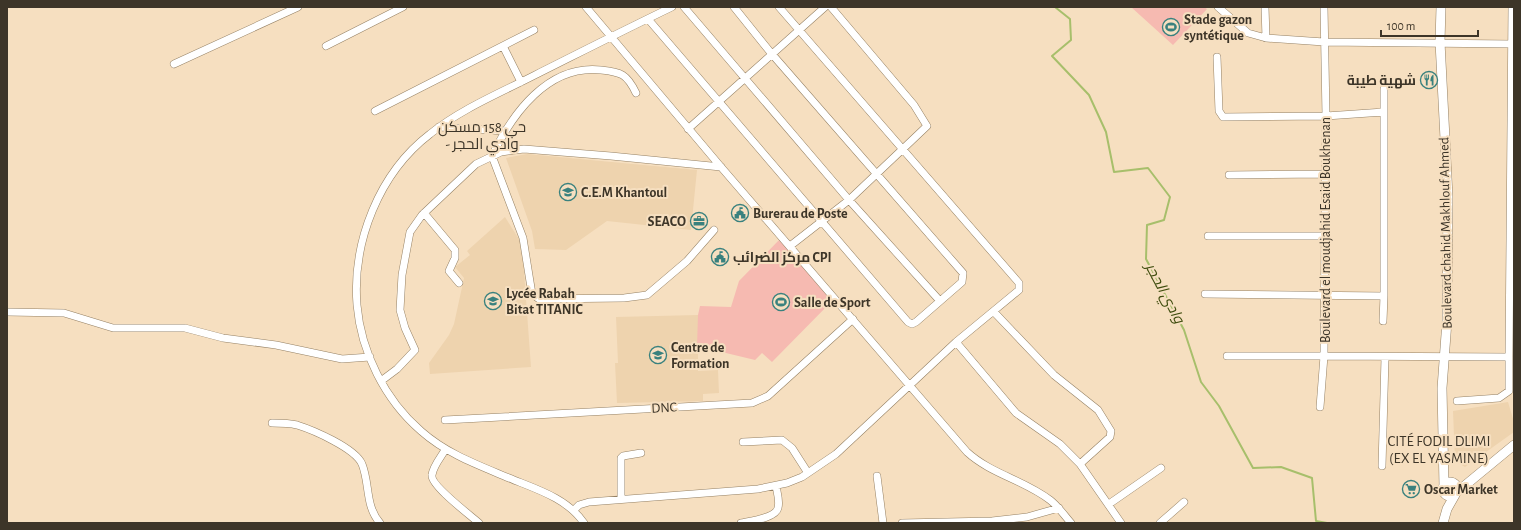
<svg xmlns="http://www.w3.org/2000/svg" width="1521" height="530" font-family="'Alegreya Sans',Cairo,sans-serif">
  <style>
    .built { fill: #eed3ae }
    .green { fill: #f6bab1 }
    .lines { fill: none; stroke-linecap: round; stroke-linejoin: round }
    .stream { stroke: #a7bf6b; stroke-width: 2 }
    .minor-casing { stroke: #958164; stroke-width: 8 }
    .major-casing { stroke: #958164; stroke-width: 10 }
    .minor { stroke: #fff; stroke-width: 7 }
    .major { stroke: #fff; stroke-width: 9 }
    .labels { text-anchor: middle; stroke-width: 4; stroke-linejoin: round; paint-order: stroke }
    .poi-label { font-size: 14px; font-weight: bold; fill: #3d3528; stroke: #f6dfc0; text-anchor: start }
    .street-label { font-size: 14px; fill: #3d3528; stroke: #f6dfc0 }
    .neighbourhood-label { font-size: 15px; fill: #3d3528; stroke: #f6dfc0 }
    .water-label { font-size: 15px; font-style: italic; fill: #3d4b0c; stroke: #f6dfc0 }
  </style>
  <rect width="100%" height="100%" fill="#f6dfc0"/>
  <path class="built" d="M527 154 697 170 691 230 607 221 566 250 535 249 532 231 506 158Z
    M505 217 522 244 531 367 430 374 429 363 449 335 454 324 464 278 455 267 470 255 467 251Z
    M698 315V371L718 370 719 393 703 394V401L617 403 615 363H618L616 317Z
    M1508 402 1514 422V432L1465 467 1455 461 1453 411Z"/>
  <path class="green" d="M1131 7H1204L1207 9 1173 45Z
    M782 237 835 298 772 362 762 353 755 360 697 346 698 315 700 306 731 307 739 281Z"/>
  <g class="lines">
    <path class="stream" d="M1055 7 1070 19 1071 40 1052 56 1089 95 1106 132 1114 172 1148 168 1170 197 1164 220 1147 225 1146 259 1184 330 1201 382 1219 406 1253 468 1281 467 1312 478 1316 521 1327 523"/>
    <g class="minor-casing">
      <path id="minor" d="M586 7 721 167 967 452C991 474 1024 480 1050 500 1058 506 1064 515 1071 523
        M684 7 849 200 940 301
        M1218 7 1248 33 1266 38 1324 42 1512 44
        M1265 7 1266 38
        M1324 7 1326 116 1324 356 1509 357 1512 7
        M648 19 908 322 912 324 916 322 962 282 963 273 771 53 734 7
        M326 46 403 7
        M503 46 521 82
        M174 64 298 7
        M636 93C627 74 621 72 601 70 548 64 512 114 492 156L523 238 532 294 539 299 624 298 647 295 687 261 714 230
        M375 111 534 30
        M1384 112V89
        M439 127 505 131
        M688 129 825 7
        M1229 175 1326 174
        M424 213 455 250V258L449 271 459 283
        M1208 236H1326
        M790 246 849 200 927 126 914 105 831 7
        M1205 294 1384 296V112L1326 116 1223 117 1219 111 1217 57
        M7 312 64 313 113 328H185L223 338 276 345 342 359 370 357
        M994 312 1054 375 1098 410 1111 431 1110 437 1080 464
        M1383 321 1384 296
        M956 342 1016 413 1060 444 1080 464 1121 523
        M1227 356H1324L1320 407
        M381 381 397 369 415 350 405 328 400 310 402 275 410 232 422 215 476 164 501 152 524 149 611 156 721 167
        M1457 401 1499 398 1509 391V357
        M445 420 752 403 768 396 853 319
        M272 423C280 423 289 423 297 425 313 430 355 448 362 464 370 484 365 506 380 523
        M743 442 782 440 792 448 808 473
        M445 450C441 457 433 466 432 475 430 485 470 515 479 523
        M1382 466 1385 358
        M877 476 883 523
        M621 498V458L623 456 641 453
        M1109 504 1161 468
        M574 510 579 505 589 502 758 489 787 483 802 477 836 454 956 342 1019 290V283L779 7
        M584 523C567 498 536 489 509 478 478 465 447 454 421 431 385 400 361 352 357 305 352 242 379 173 430 134 461 109 500 93 535 75 581 52 626 29 672 7
        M741 523C750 521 776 518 778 508 780 501 777 492 776 486
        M902 523 992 521 1027 517 1059 508
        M1160 523 1184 502"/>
    </g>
    <g class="major-casing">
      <path id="major" d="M1441 7 1440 42 1448 197 1447 321 1442 388 1444 487
        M1443 489a7 7 0 1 1 14 0a7 7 0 1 1-14 0Z
        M1457 492 1514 445
        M1443 523 1447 509 1456 493"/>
    </g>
    <use href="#minor" class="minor"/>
    <use href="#major" class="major"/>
  </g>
  <defs>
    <g id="stadium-ring" transform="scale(0.9)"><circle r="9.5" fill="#f6dfc0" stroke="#39817e" stroke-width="1.5"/><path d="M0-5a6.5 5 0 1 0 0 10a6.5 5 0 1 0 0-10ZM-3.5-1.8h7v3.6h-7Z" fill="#39817e"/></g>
    <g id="restaurant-ring" transform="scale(0.9)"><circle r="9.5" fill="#f6dfc0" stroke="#39817e" stroke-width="1.5"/><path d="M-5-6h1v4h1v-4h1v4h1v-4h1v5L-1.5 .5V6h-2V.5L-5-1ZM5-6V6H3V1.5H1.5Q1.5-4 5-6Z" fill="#39817e"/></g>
    <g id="university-ring" transform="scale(0.9)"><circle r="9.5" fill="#f6dfc0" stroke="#39817e" stroke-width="1.5"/><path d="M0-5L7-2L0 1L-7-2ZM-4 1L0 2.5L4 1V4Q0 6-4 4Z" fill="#39817e"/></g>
    <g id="civic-ring" transform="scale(0.9)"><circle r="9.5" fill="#f6dfc0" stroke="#39817e" stroke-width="1.5"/><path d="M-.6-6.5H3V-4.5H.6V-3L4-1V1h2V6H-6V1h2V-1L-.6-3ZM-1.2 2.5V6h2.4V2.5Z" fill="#39817e"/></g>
    <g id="office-ring" transform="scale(0.9)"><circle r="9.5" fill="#f6dfc0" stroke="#39817e" stroke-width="1.5"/><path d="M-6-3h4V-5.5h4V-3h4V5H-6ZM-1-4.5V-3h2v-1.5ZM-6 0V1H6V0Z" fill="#39817e"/></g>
    <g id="supermarket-ring" transform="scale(0.9)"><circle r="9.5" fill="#f6dfc0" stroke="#39817e" stroke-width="1.5"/><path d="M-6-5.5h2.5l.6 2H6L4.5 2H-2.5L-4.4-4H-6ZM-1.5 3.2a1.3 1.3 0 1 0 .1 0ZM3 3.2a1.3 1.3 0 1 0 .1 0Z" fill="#39817e"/></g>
  </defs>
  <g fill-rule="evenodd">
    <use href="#stadium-ring" x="1171" y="27"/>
    <use href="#restaurant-ring" x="1429" y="80"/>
    <use href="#university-ring" x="568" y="192"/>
    <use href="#civic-ring" x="740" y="213"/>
    <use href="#office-ring" x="699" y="221"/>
    <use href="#civic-ring" x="720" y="257"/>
    <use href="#university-ring" x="493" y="301"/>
    <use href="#stadium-ring" x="781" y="302"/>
    <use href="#university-ring" x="658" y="355"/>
    <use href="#supermarket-ring" x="1411" y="489"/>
  </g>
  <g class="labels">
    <g class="poi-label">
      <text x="1184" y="24">Stade gazon<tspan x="1184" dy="16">syntétique</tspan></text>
      <text x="1416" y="85" text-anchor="end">شهية طيبة</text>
      <text x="581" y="197">C.E.M Khantoul</text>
      <text x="753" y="218">Burerau de Poste</text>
      <text x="686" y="226" text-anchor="end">SEACO</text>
      <text x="733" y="262">مركز الضرائب CPI</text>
      <text x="506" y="298">Lycée Rabah<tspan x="506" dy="16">Bitat TITANIC</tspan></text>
      <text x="794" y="307">Salle de Sport</text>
      <text x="671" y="352">Centre de<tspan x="671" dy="16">Formation</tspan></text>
      <text x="1424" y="494">Oscar Market</text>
    </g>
    <g class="street-label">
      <text transform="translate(1325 230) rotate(-90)" y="5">Boulevard el moudjahid Esaid Boukhenan</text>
      <text transform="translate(1445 233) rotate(-91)" y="5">Boulevard chahid Makhlouf Ahmed</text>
      <text transform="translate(664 407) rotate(-3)" y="5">DNC</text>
    </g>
    <g class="neighbourhood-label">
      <text x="482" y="132">حي 158 مسكن<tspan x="482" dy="17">- وادي الحجر</tspan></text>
      <text x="1439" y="446">CITÉ FODIL DLIMI<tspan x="1439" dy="17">(EX EL YASMINE)</tspan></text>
    </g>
    <g class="water-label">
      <text transform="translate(1165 293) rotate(62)" y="5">وادي الحجر</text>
    </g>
  </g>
  <rect width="1521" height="530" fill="none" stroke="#3d3528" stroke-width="16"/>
  <path d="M1381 30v6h97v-6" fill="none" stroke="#3d3528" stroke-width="2"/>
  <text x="1387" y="30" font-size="12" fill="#3d3528" stroke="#f6dfc0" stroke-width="3" paint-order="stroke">100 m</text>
</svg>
